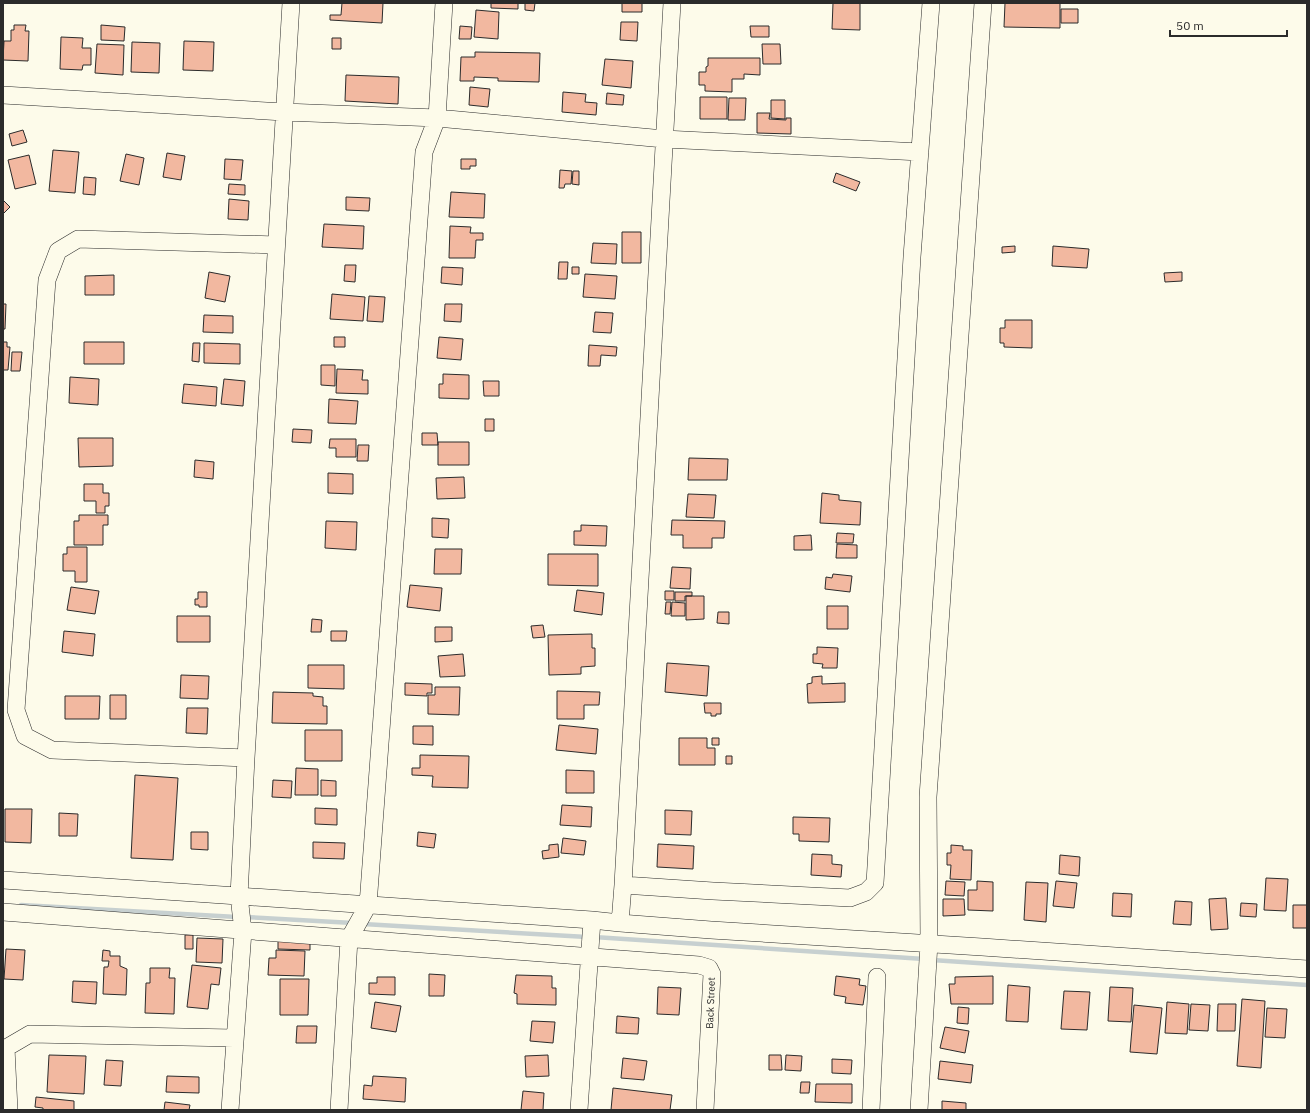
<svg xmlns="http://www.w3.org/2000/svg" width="1310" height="1113" font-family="'IBM Plex Sans',sans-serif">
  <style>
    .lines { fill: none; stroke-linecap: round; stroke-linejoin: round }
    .stream { stroke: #c7d0d0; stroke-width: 4.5 }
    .building { fill: #f2b8a0; stroke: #2b2b2b }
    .minor-casing { stroke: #2b2b2b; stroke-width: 18 }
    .minor { stroke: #fdfbea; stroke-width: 17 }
    .labels { text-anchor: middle; stroke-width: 3; stroke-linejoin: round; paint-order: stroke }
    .street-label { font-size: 10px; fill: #2b2b2b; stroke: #fdfbea }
  </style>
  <rect width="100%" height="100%" fill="#fdfbea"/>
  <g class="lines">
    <path class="stream" d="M21 905 237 917
      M245 917 353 923
      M363 924 587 937
      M594 937 924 959
      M932 960 1307 985"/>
  </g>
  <path class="building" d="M342 3H383L382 23 330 20V15H341Z
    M491 3H518V9L491 8Z
    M525 3H535L534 11 525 10Z
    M622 3H642V12H622Z
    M833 3H860V30L832 29Z
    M1005 3H1060V28L1004 27Z
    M1061 9H1078V23H1061Z
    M476 10 499 12 498 39 474 37Z
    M621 22H638L637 41 620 40Z
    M14 25H26L25 31H29L28 61 3 60 4 41H11V30H14Z
    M101 25 125 27 124 41 101 40Z
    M460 26 472 27 471 39H459Z
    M750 26H769V37H751Z
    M61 37 83 38 82 48H91V65H83L82 70 60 69Z
    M332 38H341V49H332Z
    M184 41 214 42 213 71 183 70Z
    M132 42 160 43 159 73 131 72Z
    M97 44 124 45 123 75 95 73Z
    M762 44H780L781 64H763Z
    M475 52 540 53 539 82 498 81V78L474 77V81H460L461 57H475Z
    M708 58H760V75L744 74V79H732V92L705 91V85H699V72H706V67L708 66Z
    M605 59 633 61 631 88 602 85Z
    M346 75 399 77 398 104 345 101Z
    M470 87 490 89 488 107 469 105Z
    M563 92 586 94 585 102 597 103 596 115 562 112Z
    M607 93 624 95 623 105 606 104Z
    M700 97H727V119H700Z
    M729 98H746L745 120H728Z
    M771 100H785V119L771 118Z
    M757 113H770L769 119 786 120V118H791V134L757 133Z
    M23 130 27 142 12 146 9 134Z
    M53 150 79 152 75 193 49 191Z
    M167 153 185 156 181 180 163 177Z
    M126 154 144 158 139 185 120 181Z
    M29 155 36 184 15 189 8 160Z
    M225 159 243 160 241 180 224 179Z
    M461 159H476V166H470V169H461Z
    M560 170 572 171 571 184H565L564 188H559Z
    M573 171H579V185L572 184Z
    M836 173 860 182 856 191 833 182Z
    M84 177 96 178 95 195 83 194Z
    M229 184 245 185V195L228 194Z
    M451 192 485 194 484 218 449 217Z
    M346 197 370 198 369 211 346 210Z
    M229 199 249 201 248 220 228 219Z
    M3 200 10 207 3 214Z
    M324 224 364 226 363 249 322 247Z
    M450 226 471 227 470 233H483V240H476L475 258H449Z
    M622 232H641V263H622Z
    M593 243 617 244 616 264 591 263Z
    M1015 246V252L1002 253V247Z
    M1053 246 1089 249 1087 268 1052 266Z
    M559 262H568L567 279H558Z
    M345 265H356L355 282 344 281Z
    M442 267 463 268 462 285 441 283Z
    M572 267H579V274H572Z
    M209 272 230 276 225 302 205 298Z
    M1182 272V281L1165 282 1164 273Z
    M585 274 617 276 615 299 583 297Z
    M114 275V295H85V276Z
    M332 294 365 297 363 321 330 319Z
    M369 296 385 297 383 322 367 321Z
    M3 304H6L5 329H3Z
    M445 304H462L461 322 444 321Z
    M595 312 613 313 611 333 593 332Z
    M204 315 233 316V333L203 332Z
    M1005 320H1032V348L1004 347V343H1000V328H1005Z
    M334 337H345V347H334Z
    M439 337 463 339 461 360 437 358Z
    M3 342H7V347H10L8 370H3Z
    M84 342H124V364H84Z
    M193 343H200L199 362 192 361Z
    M204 343 240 344V364L204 363Z
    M589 345 617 347 616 356 601 355 600 366H588Z
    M12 352H22L20 371H11Z
    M321 365H335V386L321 385Z
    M337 369 363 370 362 380H368V394L336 393Z
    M443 374 469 375V399L439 398V384H443Z
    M70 377 99 379 98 405 69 403Z
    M224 379 245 381 243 406 221 404Z
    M483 381H499V396H484Z
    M184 384 217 387 216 406 182 403Z
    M329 399 358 401 356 424 328 423Z
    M485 419H494V431H485Z
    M293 429 312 430 311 443 292 442Z
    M422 433H437L438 445H422Z
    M78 438H113V466L79 467Z
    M330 439H356V457H336V448H329Z
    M438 442H469V465H438Z
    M358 445H369L368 461H357Z
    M689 458 728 459 727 480H688Z
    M195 460 214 462 213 479 194 477Z
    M328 473 353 474V494L328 493Z
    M464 477 465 498 437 499 436 478Z
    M84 484H103V493H109V506H105V513H96V501H84Z
    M822 493 839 495V500L861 502 860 525 820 523Z
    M688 494 716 495 714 518 686 517Z
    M79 515H108V525H103V545H74V521H79Z
    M432 518 449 519 448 538 432 537Z
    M672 520 725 521 724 538H712V548H683V535H671Z
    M326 521 357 522 356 550 325 548Z
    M581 525 607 526 606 546 574 545V531H581Z
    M837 533 854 534 853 543H836Z
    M811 535 812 550H794V536Z
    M837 544 857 545V558H836Z
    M67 547H87V582H75V571H63V554H67Z
    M435 549H462L461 574H434Z
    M548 554H598V586L548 585Z
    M672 567 691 568 690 589 670 588Z
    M833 574 852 576 850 592 825 589 826 577 832 578Z
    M410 585 442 588 440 611 407 607Z
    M71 587 99 591 95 614 67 610Z
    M577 590 604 593 602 615 574 611Z
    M665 591H674V600H665Z
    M198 592H207V607H199V605H195V599H198Z
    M675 592H692V596H685V601H675Z
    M686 596H704V619L686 620Z
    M666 602H671L670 614H665Z
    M672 602 685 603V616H671Z
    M827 606H848V629H827Z
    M718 612H729V624L717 623Z
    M177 616H210V642H177Z
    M312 619 322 620 321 632H311Z
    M543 625 545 637 533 638 531 626Z
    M435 627H452V641L435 642Z
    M64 631 95 634 93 656 62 652Z
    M331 631H347L346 641H331Z
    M592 634V648H595V666L581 667V674L549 675 548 635Z
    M817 647 838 648 837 668H822L823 664 813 663V654H817Z
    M463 654 465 676 440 677 438 656Z
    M667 663 709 666 707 696 665 692Z
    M308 665H344V689L308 688Z
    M181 675 209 676 208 699 180 698Z
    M822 676V684L845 683V702L808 703 807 684 812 683V677Z
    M405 683 432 684V693H427V696L405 695Z
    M435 687H460L459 715 428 714V695H435Z
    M557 691 600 692 599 705H584V719H557Z
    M273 692 313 693V696L323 697V706H327V724L272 723Z
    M110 695H126V719H110Z
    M65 696H100L99 719H65Z
    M704 703H721V714H716V716H711V713H705Z
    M187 708H208L207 734 186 733Z
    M559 725 598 729 596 754 556 750Z
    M413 726H433V745L413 744Z
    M305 730H342V761H305Z
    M679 738H707V748H715V765H679Z
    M712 738H719V745H712Z
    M420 755 469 756 468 788 432 787 433 776 412 775V768H420Z
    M726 756H732V764H726Z
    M296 768 318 769V795H295Z
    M566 770 594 771V793H566Z
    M135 775 178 778 173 860 131 858Z
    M273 780 292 781 291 798 272 797Z
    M321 780 336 781V796H321Z
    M562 805 592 807 591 827 560 825Z
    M315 808 337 809V825L315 824Z
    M5 809H32L31 843 5 842Z
    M665 810 692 811 691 835 665 834Z
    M59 813 78 814 77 836H59Z
    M793 817 830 818 829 842 799 841V834H793Z
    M191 832H208V850L191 849Z
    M418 832 436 834 434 848 417 846Z
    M563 838 586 841 584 855 561 853Z
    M313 842 345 843 344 859 313 858Z
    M558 844 559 857 543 859 542 851 549 850V845Z
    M658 844 694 846 693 869 657 867Z
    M951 845 963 846V850H972L971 880 950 879 951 865H947V853H951Z
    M812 854 832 855V864L842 865 841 877 811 875Z
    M1060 855 1080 857 1079 876 1059 874Z
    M1266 878 1288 879 1286 911 1264 910Z
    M946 881 965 882 964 896 945 895Z
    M977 881 993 882V911L968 910V890H977Z
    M1056 881 1077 883 1074 908 1053 906Z
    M1026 882 1048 883 1046 922 1024 920Z
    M1113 893 1132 894 1131 917 1112 916Z
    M1226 898 1228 929 1211 930 1209 899Z
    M943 899H964L965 915 943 916Z
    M1175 901 1192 902 1191 925 1173 924Z
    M1241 903 1257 904 1256 917 1240 916Z
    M1293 905H1307V928H1293Z
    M185 935H193V949H185Z
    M197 938 223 939 222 963 196 962Z
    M278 941 310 942V950L278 949Z
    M6 949 25 950 23 980 4 979Z
    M103 950 110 951V956H120V966L127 969 126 995 103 994 104 967H108L109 961H102Z
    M276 950 305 951 304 976 268 975 269 958H276Z
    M192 965 221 968 219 985 211 984 208 1009 187 1007Z
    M150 968H170L169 978H175L174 1014 145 1013 146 983H150Z
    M429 974 445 975 444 996H429Z
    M516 975 552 976V988H556V1005L517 1004V994L514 993Z
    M836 976 860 979 859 985 866 986 863 1005 845 1003 846 997 834 995Z
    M993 976V1004H951L949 984H955V977Z
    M377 977H395V995L369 994V983H377Z
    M280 979H309L308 1015H280Z
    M73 981 97 982 96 1004 72 1002Z
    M1008 985 1030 987 1028 1022 1006 1021Z
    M658 987 681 988 679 1015 657 1014Z
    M1110 987 1133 988 1131 1022 1108 1021Z
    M1064 991 1090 992 1087 1030 1061 1029Z
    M1242 999 1265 1001 1261 1068 1237 1066Z
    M375 1002 401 1006 396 1032 371 1028Z
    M1167 1002 1189 1004 1187 1034 1165 1033Z
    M1191 1004 1210 1005 1208 1031 1189 1030Z
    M1218 1004H1236L1235 1031H1217Z
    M1134 1005 1162 1008 1157 1054 1130 1052Z
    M958 1007 969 1008 968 1024 957 1023Z
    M1267 1008 1287 1009 1285 1038 1265 1037Z
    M617 1016 639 1018 638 1034 616 1033Z
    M532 1021 555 1022 553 1043 530 1041Z
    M297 1026H317L316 1043H296Z
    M945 1027 969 1031 965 1053 940 1048Z
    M49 1055 86 1056 84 1094 47 1092Z
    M548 1055 549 1076 526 1077 525 1056Z
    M769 1055H781L782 1070H769Z
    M786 1055 802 1056 801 1071 785 1070Z
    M623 1058 647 1061 644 1080 621 1078Z
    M832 1059 852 1060 851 1074 832 1073Z
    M106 1060 123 1061 121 1086 104 1085Z
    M940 1061 973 1065 971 1083 938 1079Z
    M167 1076 199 1077V1093L166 1092Z
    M373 1076 406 1078 405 1102 363 1099 364 1085 372 1086Z
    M801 1082H810L809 1093H800Z
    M816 1084H852V1103L815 1102Z
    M613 1088 672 1095 670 1110H611Z
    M523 1091 544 1093 543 1110H521Z
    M36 1097 74 1101V1110H43V1108L35 1107Z
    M942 1101 966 1103V1110H942Z
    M165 1102 190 1105 189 1110H164Z"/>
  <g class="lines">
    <g class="minor-casing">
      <path id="minor" d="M3 95 284 112 437 118 664 139 920 152
        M246 758 52 750 25 736 16 710 47 280 58 251 78 239 276 245
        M3 880 592 920 620 923 711 930 982 947 1307 969
        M623 885 713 891 850 898 866 892 875 883 912 257 931 3
        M3 912 699 965 709 968 712 974 705 1110
        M620 923 623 885 672 3
        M9 1110 6 1048 30 1034 234 1038
        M230 1110 243 931 239 896 246 758 291 3
        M339 1110 349 939 368 905 424 152 437 118 444 3
        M579 1110 592 920
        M871 1110 877 977
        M919 1110 929 943 928 797 983 3"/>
    </g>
    <use href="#minor" class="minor"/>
  </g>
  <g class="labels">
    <g class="street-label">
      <text transform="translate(710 1003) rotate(-88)" y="4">Back Street</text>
    </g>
  </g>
  <rect width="1310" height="1113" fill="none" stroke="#2b2b2b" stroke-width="8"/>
  <path d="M1170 30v6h117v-6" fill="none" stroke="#2b2b2b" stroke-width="2"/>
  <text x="1176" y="30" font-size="12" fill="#2b2b2b" stroke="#fdfbea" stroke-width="3" paint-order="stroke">50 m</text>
</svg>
